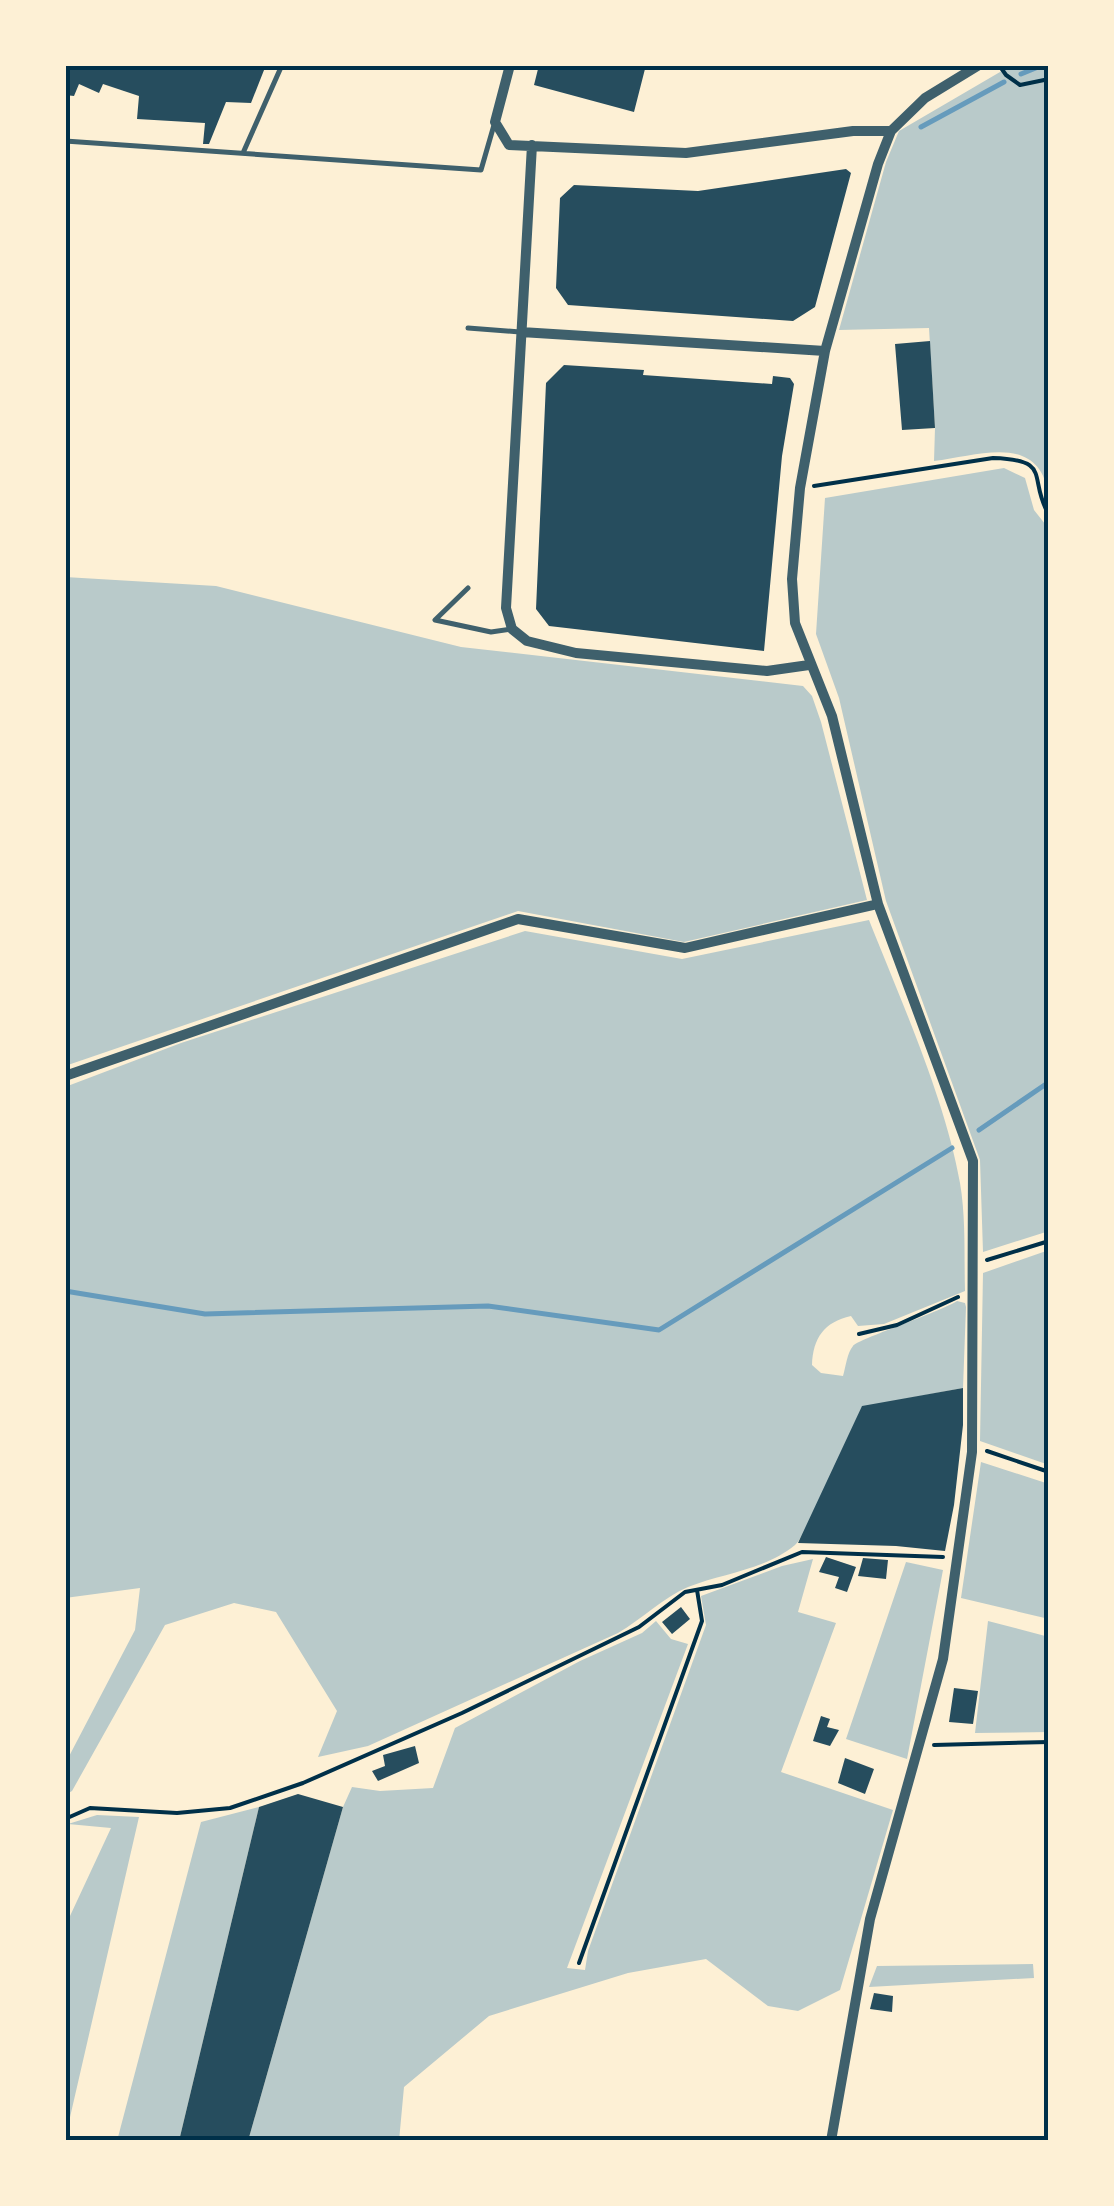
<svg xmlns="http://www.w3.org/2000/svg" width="1114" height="2206" font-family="'Work Sans',sans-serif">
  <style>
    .green { fill: #b9caca }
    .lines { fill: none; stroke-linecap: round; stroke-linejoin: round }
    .stream { stroke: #669bbc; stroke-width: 5 }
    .building { fill: #264d5e }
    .path { stroke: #003049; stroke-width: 4 }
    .service { stroke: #3f606c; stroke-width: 5 }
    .minor { stroke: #3f606c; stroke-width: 10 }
    .neatline { fill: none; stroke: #003049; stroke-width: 4 }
  </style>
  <rect width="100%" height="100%" fill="#fdf0d5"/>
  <path class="green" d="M1012 65H1049V497C1040 432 981 455 934 461L935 428 929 328 839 330 886 162 899 131Z
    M1004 468 1025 478 1034 510 1049 529V1231L983 1252 980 1160 886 901 839 698 816 634 825 498Z
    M65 577 216 586 461 647 803 686 812 696 821 722 867 900 684 942 518 911 65 1066Z
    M869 920C901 1001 945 1098 960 1183 966 1218 964 1256 965 1291L884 1324 858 1326 851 1316C824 1322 813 1338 812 1365L821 1373 843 1376C846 1366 847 1353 853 1346 858 1339 938 1313 957 1301L965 1303 966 1307 963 1388 862 1407C851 1429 808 1534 795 1545 765 1570 723 1573 688 1587 664 1597 642 1619 618 1633L368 1746 318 1757 337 1711 276 1612 234 1603 165 1625 72 1791 65 1795V1764L135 1630 140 1588 65 1598V1087L181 1043 525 931 682 959Z
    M1049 1250V1465L980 1441 983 1273Z
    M981 1462 1049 1484V1619L961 1598Z
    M813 1559 798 1612 836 1623 781 1772 893 1810 840 1990 798 2011 768 2006 706 1959 628 1973 489 2016 404 2087 399 2141H248L343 1807 352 1787 380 1791 433 1788 455 1728 580 1661 642 1633 656 1621 671 1639 688 1644 567 1968 585 1970 588 1951 706 1625 701 1596 782 1566Z
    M906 1562 943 1570 907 1759 846 1739Z
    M988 1621 1049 1637V1732L975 1733Z
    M259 1807 179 2141H117L201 1822Z
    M97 1815 139 1817 65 2139V1950L70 1916 111 1828 68 1824Z
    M1033 1964 1034 1978 869 1987 877 1966Z"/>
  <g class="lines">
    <path class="stream" d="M1021 74 1043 65
      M921 127 1004 82
      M979 1130 1049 1082
      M65 1291 205 1314 488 1306 659 1330 952 1148"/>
  </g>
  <path class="building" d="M65 65H266L251 103 226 102 209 144H203L205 123 137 119 139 96 103 84 99 93 79 84 74 96 65 95Z
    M539 65H646L634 112 534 85Z
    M846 169 851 173 815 307 793 321 568 305 556 288 560 198 574 185 698 191Z
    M930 341 935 428 902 430 895 344Z
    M564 365 644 370 643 375 772 384 773 376 790 378 794 384 782 456 764 651 549 626 536 609 546 383Z
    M963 1388V1425L954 1505 945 1551 896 1546 798 1543 862 1406Z
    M826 1557 856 1567 847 1592 835 1588 839 1577 819 1572Z
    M863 1558 888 1560 886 1579 858 1576Z
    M681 1607 690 1619 672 1634 662 1622Z
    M954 1688 978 1691 973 1724 949 1722Z
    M821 1716 830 1719 827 1727 839 1730 830 1746 813 1741Z
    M415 1746 419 1763 378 1781 372 1771 385 1766 383 1755Z
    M845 1758 874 1769 865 1794 838 1783Z
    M298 1794 343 1807 248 2141H179L259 1807Z
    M874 1993 893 1996 892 2012 870 2009Z"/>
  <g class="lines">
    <path class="path" d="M999 65 1006 75 1020 85 1049 79
      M814 486 993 458C1054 460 1027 478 1049 515
      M987 1260 1049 1241
      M859 1334 897 1325 958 1297
      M987 1451 1049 1472
      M934 1745 1049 1742
      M65 1819 90 1808 177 1813 230 1808 303 1783 462 1713 639 1627 685 1592 722 1585 802 1552 943 1557
      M579 1963 702 1621 697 1590"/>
    <path class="service" d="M65 141 481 170 494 125
      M243 153 282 65
      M468 328 520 332
      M468 588 435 620 491 632 512 629"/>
    <path class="minor" d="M510 65 495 122 509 145 686 153 853 131H891
      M532 145 506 608 512 629 527 641 576 653 767 671 809 665
      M521 332 825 351
      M65 1076 518 919 685 948 878 904
      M831 2141 870 1919 943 1659 972 1452 973 1161 878 904 832 716 795 623 792 579 800 488 825 351 878 164 891 131 925 98 979 65"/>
  </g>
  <rect width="1114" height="2206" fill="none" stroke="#fdf0d5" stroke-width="135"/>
  <rect x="68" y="68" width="978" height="2070" class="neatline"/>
</svg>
